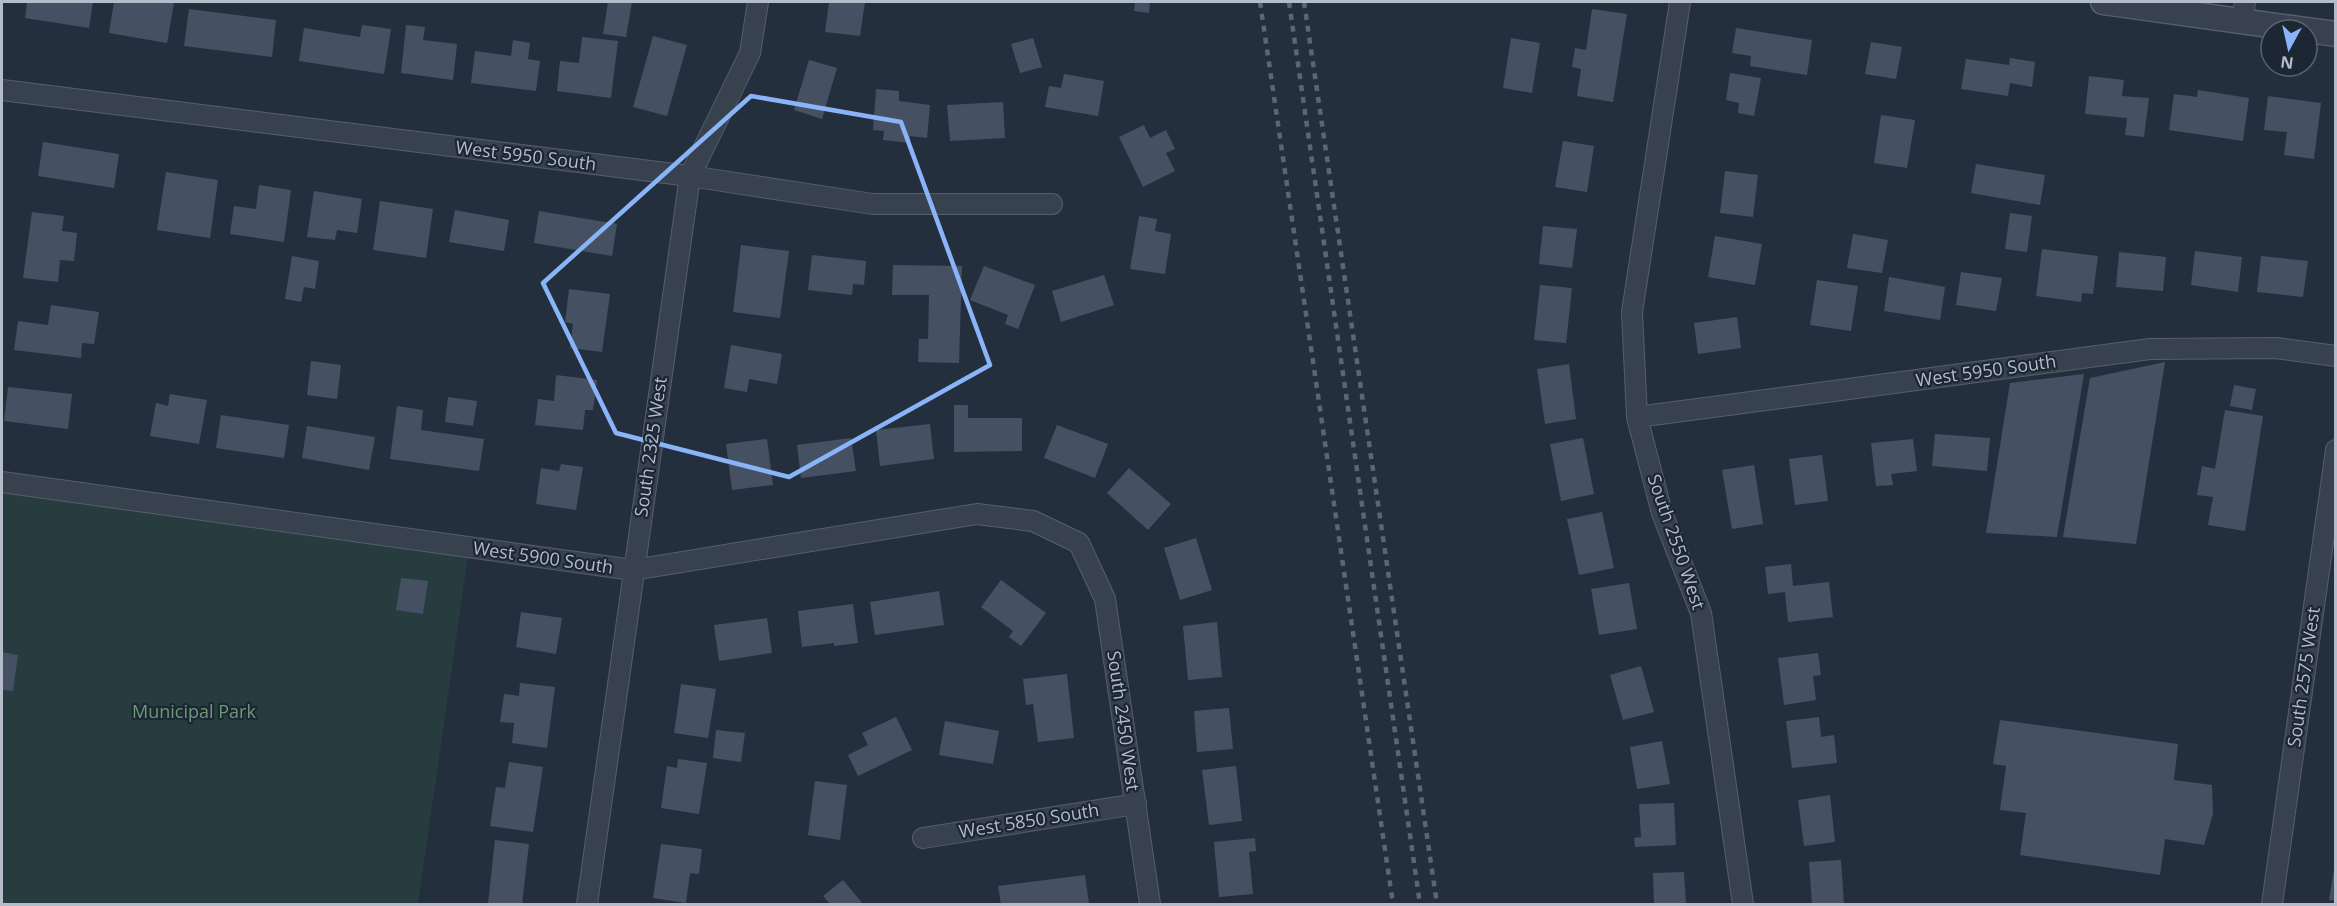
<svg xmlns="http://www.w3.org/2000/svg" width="2337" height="906" font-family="'Open Sans',sans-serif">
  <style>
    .green { fill: #263c3f }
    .building { fill: #455162 }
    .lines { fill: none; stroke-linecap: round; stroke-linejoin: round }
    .minor-casing { stroke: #565f6c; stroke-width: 22 }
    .tertiary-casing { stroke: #565f6c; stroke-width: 27 }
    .minor { stroke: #38414e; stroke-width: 20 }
    .tertiary { stroke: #38414e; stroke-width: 24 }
    .rail { stroke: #5a6575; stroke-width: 4.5; stroke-dasharray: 6 6; stroke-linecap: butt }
    .marked { fill: none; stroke: #8ab4f8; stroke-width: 4.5; stroke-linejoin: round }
    .labels { text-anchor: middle; stroke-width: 4.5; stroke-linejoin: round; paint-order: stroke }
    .street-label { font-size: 18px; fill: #b4bcc9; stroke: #1d2633 }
    .park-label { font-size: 18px; fill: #6b9a76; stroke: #1d2633 }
  </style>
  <rect width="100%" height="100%" fill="#242f3e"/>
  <path class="green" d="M2 492 468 556 418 904H2Z"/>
  <path class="building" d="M27 2H93L89 28 25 18Z
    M114 2 174 3 167 43 109 33Z
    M608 2H632L626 37 603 34Z
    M829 2H865L860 36 825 32Z
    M1135 2H1150L1149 13 1134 11Z
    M189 9 276 20 272 57 184 46Z
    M1592 9 1627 14 1613 102 1577 96 1581 69 1572 67 1575 48 1586 50Z
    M362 25 391 29 384 74 299 61 304 28 360 37Z
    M406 25 425 27 423 40 457 44 453 80 401 73Z
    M1736 28 1812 40 1807 75 1750 66 1751 56 1732 53Z
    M653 36 687 45 667 116 633 107Z
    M582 37 618 41 611 98 557 91 560 61 579 63Z
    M1033 38 1042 67 1020 73 1011 44Z
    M1511 38 1540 43 1532 93 1503 88Z
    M513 40 530 43 528 59 540 61 536 91 471 83 475 51 511 56Z
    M1871 42 1902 47 1896 79 1865 74Z
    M2010 58 2035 62 2032 87 2010 83 2008 96 1961 89 1966 59 2009 65Z
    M809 60 837 68 822 119 794 110Z
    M1730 73 1761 78 1754 116 1738 113 1739 103 1726 100Z
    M1064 74 1104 81 1098 116 1045 107 1049 86 1061 88Z
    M2089 76 2124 80 2122 96 2149 98 2144 137 2125 135 2127 118 2085 114Z
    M876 89 899 91V101L930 105 927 138 910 136V143L883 140 884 131 873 130Z
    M2198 90 2249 98 2243 141 2169 130 2174 94 2197 97Z
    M2268 96 2321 103 2314 159 2284 155 2287 132 2264 130Z
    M1003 102 1005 138 950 141 947 105Z
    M1881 115 1915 120 1907 168 1874 163Z
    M1144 125 1150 138 1166 130 1175 149 1166 153 1175 171 1143 187 1119 137Z
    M1563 141 1594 146 1587 192 1555 187Z
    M43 142 119 154 114 188 38 176Z
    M1976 164 2045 175 2040 205 1971 193Z
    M1725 171 1758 175 1753 217 1720 213Z
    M166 172 218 180 210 238 157 230Z
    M259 185 291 190 284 242 230 234 234 206 256 209Z
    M314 191 362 199 357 233 337 230 335 240 307 237Z
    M380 201 433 209 426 258 373 250Z
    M455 210 509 220 504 251 449 242Z
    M539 211 617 224 612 256 534 243Z
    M32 212 64 216 62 231 77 233 74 261 60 260 58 282 23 278Z
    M2010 213 2032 216 2027 252 2005 249Z
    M1139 216 1157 219 1155 231 1171 234 1165 274 1130 269Z
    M1543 226 1577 229 1572 268 1539 264Z
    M1853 234 1888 240 1882 273 1847 268Z
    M1715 236 1762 244 1755 285 1708 277Z
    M741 245 789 251 780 318 733 312Z
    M2042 249 2098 256 2093 294 2082 293 2081 302 2036 296Z
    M2195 251 2242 257 2238 292 2191 285Z
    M2119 252 2166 257 2163 291 2116 287Z
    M812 255 866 261 864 285 853 284 852 295 808 290Z
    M292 256 319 261 315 289 304 287 301 302 285 299Z
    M2261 256 2308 261 2303 297 2257 292Z
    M893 265 962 266 959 363 918 362 919 339H928L929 295H892Z
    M984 266 1035 285 1018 329 1005 324 1008 315 970 300Z
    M1961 272 2002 278 1996 311 1956 305Z
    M1104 275 1114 305 1061 322 1052 291Z
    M1889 277 1945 287 1940 320 1884 311Z
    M1817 280 1858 286 1851 331 1810 325Z
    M1540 285 1572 288 1566 343 1534 340Z
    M569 289 610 294 602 352 570 348 573 324 565 322Z
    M51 305 99 312 94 344 82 343 81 358 14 350 18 321 48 325Z
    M1737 317 1741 348 1698 354 1694 323Z
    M731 345 782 354 777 384 749 379 747 392 724 388Z
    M311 361 341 365 337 399 307 395Z
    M2165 362 2136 544 2063 537 2090 378Z
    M1569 364 1576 419 1545 424 1537 369Z
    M2084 374 2057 537 1986 533 2010 383Z
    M556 375 597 380 593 410H585L583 430 535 425 538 399 554 401Z
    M2234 385 2256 389 2252 410 2230 406Z
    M8 387 72 394 68 429 4 421Z
    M170 394 207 400 199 444 150 436 156 403 168 406Z
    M448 397 477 401 473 426 445 422Z
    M954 405H968V418H1022V451L954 452Z
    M397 406 423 410 421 430 484 439 479 471 390 459Z
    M2225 410 2263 416 2245 531 2208 525 2213 497 2197 495 2202 466 2215 469Z
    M221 415 289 425 284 458 216 448Z
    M930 424 934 459 880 466 876 430Z
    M1057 425 1108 444 1095 478 1044 458Z
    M307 426 375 437 369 470 302 458Z
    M1935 434 1990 438 1987 471 1932 466Z
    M851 438 856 471 801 478 797 445Z
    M1583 438 1594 494 1561 501 1550 444Z
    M767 439 773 485 732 490 726 444Z
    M1913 439 1917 471 1891 474 1893 485 1876 486 1871 443Z
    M1822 455 1828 501 1795 505 1789 459Z
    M561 464 583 467 576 510 536 504 541 468 559 471Z
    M1754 465 1763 524 1732 529 1722 470Z
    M1129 468 1171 504 1148 530 1107 493Z
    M1602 512 1614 568 1579 575 1567 519Z
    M1196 538 1212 590 1180 600 1164 548Z
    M1791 564 1793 586 1829 582 1833 617 1788 622 1785 592 1768 594 1765 567Z
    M401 578 428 581 423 614 396 610Z
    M1001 580 1046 613 1021 646 1009 637 1013 631 981 607Z
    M1629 583 1637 629 1599 635 1591 589Z
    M939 591 944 625 875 635 870 602Z
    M853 604 858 643 834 646V643L802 647 798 611Z
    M521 612 562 618 556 654 516 647Z
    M767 618 772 653 719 661 714 625Z
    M1217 622 1222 677 1188 680 1183 626Z
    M2 652 18 655 13 691 2 690Z
    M1818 653 1821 675 1813 676 1816 700 1784 705 1778 658Z
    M1641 666 1654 712 1623 720 1610 675Z
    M1067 674 1074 738 1038 742 1033 704 1026 705 1023 679Z
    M520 683 555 687 547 748 512 743 514 723 500 722 504 694 519 696Z
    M681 684 716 689 708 738 674 733Z
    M1229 708 1233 749 1197 752 1194 711Z
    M896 717 912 750 858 776 848 755 868 745 862 733Z
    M1819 717 1821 737 1834 735 1837 763 1792 768 1786 721Z
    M2000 720 2178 744 2174 780 2212 785 2213 814 2204 845 2165 839 2160 875 2020 855 2026 813 2000 810 2006 766 1993 764Z
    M945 721 999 731 993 764 939 755Z
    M716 730 745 733 741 762 713 758Z
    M1662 741 1670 784 1637 789 1630 747Z
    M678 759 707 763 699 814 661 808 667 766 677 768Z
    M509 762 543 767 533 832 490 826 496 787 505 788Z
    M1236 766 1242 821 1209 825 1202 770Z
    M815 781 847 785 840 840 808 835Z
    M1830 795 1835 842 1804 846 1798 800Z
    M1674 803 1676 845 1635 847 1634 838 1641 837 1639 804Z
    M1255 838 1256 851 1249 852 1253 894 1219 897 1214 842Z
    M495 840 529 844 522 904H488Z
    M661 844 702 849 699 874 690 873 686 903 653 898Z
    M1841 860 1844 904H1812L1809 862Z
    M2334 869H2336V901L2329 900Z
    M1684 872 1686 904H1654L1653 873Z
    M1085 875 1089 904H1001L998 886Z
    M843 880 863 904H830L823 896Z"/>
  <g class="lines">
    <g class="minor-casing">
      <path id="minor" d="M1680 2 1632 312 1637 417 1662 513 1701 613 1743 904
        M2242 21 2245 2
        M2 90 690 176 873 204H1052
        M1637 417 2150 349 2276 348 2336 356
        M2 482 633 570 977 514 1033 521 1079 543 1105 599 1150 904
        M923 838 1136 804
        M587 904 690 176 750 53 758 2
        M2272 904 2336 450"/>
    </g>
    <g class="tertiary-casing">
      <path id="tertiary" d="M2103 2 2306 30
        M2307 30 2336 34"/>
    </g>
    <use href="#minor" class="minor"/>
    <use href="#tertiary" class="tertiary"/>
    <path class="rail" d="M1260 2 1393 904
      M1289 2 1420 904
      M1304 2 1437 904"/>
  </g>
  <path class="marked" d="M751 96 901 122 990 365 789 477 616 433 543 283Z"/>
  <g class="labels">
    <g class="street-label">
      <text transform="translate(526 156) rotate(7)" y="6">West 5950 South</text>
      <text transform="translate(1986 371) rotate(-8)" y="6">West 5950 South</text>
      <text transform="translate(651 447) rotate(-82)" y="6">South 2325 West</text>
      <text transform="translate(1676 542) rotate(71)" y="6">South 2550 West</text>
      <text transform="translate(543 558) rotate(8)" y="6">West 5900 South</text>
      <text transform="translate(2304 677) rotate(-82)" y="6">South 2575 West</text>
      <text transform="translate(1123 721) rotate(82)" y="6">South 2450 West</text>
      <text transform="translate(1029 821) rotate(-9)" y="6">West 5850 South</text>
    </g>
    <g class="park-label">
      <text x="194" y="718">Municipal Park</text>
    </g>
  </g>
  <rect width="2337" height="906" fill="none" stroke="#b4bcc9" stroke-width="6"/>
  <g transform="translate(2289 48) rotate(188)"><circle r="28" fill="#1d2633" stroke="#59626f" stroke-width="1.5"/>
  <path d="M0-4.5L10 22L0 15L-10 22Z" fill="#8ab4f8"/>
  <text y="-9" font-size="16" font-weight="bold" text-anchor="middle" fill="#b4bcc9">N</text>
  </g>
</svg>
